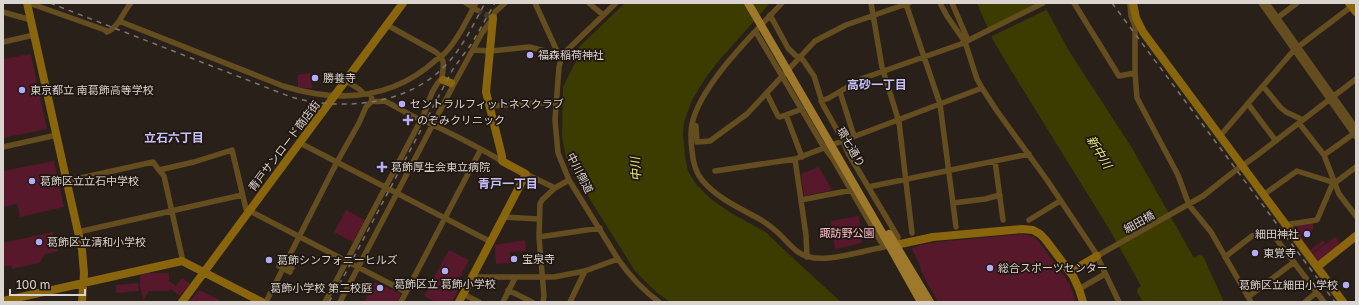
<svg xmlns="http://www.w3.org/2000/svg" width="1359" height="305" font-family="'Golos Text','Noto Sans JP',sans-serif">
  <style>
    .green { fill: #57182c }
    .water { fill: #3c3b00 }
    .pier { fill: #2a201a }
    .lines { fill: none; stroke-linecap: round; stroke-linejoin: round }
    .street-tunnel { stroke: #453b35; stroke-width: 5.5; stroke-dasharray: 5.5 3; stroke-linecap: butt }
    .street { stroke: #644e20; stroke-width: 5.5 }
    .secondary { stroke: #89650e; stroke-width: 8 }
    .primary { stroke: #9f792b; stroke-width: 8 }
    .rail { stroke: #7d746f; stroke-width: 1.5; stroke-dasharray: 5 5; stroke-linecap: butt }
    .street-bridge { stroke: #644e20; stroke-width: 5.5 }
    .primary-bridge { stroke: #9f792b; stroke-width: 8 }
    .poi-dot { fill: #b4acf9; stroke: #201711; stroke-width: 1.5 }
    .labels { text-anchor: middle; stroke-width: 3.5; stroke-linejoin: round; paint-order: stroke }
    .poi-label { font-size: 11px; fill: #dbd4cf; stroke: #201711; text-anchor: start }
    .street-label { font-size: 11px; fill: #dbd4cf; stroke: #201711 }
    .park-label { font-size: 11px; fill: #febfcc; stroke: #201711 }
    .neighbourhood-label { font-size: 12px; font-weight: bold; fill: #c5c1fb; stroke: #201711 }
    .water-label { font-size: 12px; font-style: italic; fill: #eaea85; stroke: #201711 }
  </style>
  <rect width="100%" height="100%" fill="#2a201a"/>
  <path class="green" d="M31 54 47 129 3 138V59Z
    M310 73 312 88H304L298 87V75Z
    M54 161 64 207 20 217 17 204 3 207V171Z
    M819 167 832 190 804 196 801 174Z
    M346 210 365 220 353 242 334 232Z
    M859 216 862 243 835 249 831 221Z
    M1313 222V230L1300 235 1310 250 1323 240 1325 243 1309 255 1286 225Z
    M53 232 58 251 45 254 39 263 12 269 11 265 3 267V243Z
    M1023 234 1034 237 1039 242 1064 276 1070 285 1076 302H938L923 275 918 261 912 249 920 245 937 242Z
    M1335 237 1340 243 1318 261 1312 254Z
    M525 240 526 251 510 252V263L496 264 495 245Z
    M449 250 469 260 455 287 458 290 452 302H436L424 296Z
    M148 273H169V281L176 286 182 278 190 284 180 296 171 289 169 291H149L143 300 140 286V275Z
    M375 282 401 294 398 302H364Z
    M138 283 139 291 116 293V285Z
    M199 290 220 300 219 302H189Z"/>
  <path class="water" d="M625 3H770L716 64 707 76 692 100 684 122 683 134 685 156 688 171 696 184 711 199 731 213 767 233 781 247 841 302H670L656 292 635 271 572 171 566 157 562 137 563 87 580 53 579 47Z
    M977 3H1043L1069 51 1132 148 1194 258 1199 255 1203 256 1224 302H1143L1137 292 1138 288 1141 286 1111 232 1009 67 992 38Z"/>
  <path class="pier" d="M1045 3 1048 9 990 37 986 29Z"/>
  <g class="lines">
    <path class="street-tunnel" d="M477 10 491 17"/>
    <path class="street" d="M29 3 105 30 107 32C118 28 123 12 131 3
      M466 3 477 10
      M535 3 557 51 562 55
      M589 3 603 15
      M616 3 562 55 559 67 555 120 558 153 569 180 618 259C629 275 643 290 659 302
      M782 3C755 32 700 85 692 124 690 133 691 142 692 151 693 161 695 172 702 180 715 196 735 206 754 216 762 220 769 225 776 231 784 238 790 246 798 252 819 268 865 249 890 246
      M871 3 882 67 899 122 912 233
      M940 3 947 16 965 42 977 79 982 88 997 111 1047 180 1095 252 1119 302
      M952 3 968 40
      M1074 3 1119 76 1135 73 1137 98 1178 175 1189 205 1211 232 1251 302
      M1261 3 1356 137
      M1267 3 1356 128
      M906 4 940 104 956 227
      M1130 4 1131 16 1135 26V73
      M3 12 31 20
      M770 15 788 48 795 55 803 60 814 76 823 105 841 137 848 153 898 237 896 246
      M491 17 493 18 495 12 505 3
      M1276 19 1297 3
      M119 21 283 86C338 103 392 100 436 60 439 58 442 56 445 53 458 39 467 20 476 3
      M756 32 822 144 833 159 881 242 890 246
      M3 42 34 35
      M473 50 491 51 529 47 562 55
      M346 81 359 89 364 94
      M1263 86 1280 107 1286 112 1303 120
      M840 92 854 136
      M767 94 778 116 780 117 802 109
      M372 101C377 102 380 101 384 101 391 103 408 115 417 118 446 130 474 145 502 161
      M821 101 829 98 861 79 961 44 1043 3
      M1248 104 1276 141
      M490 106 556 102
      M786 115 802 157
      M1299 123 1324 155 1339 194 1356 216
      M692 124 696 126 697 142 710 141 747 114 815 41 846 25 909 3
      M1220 136 1294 50 1356 3
      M300 143 491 242
      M3 147 57 135
      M1324 155 1356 132
      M995 161 1003 220
      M159 170 164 176 182 257V261
      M715 171 795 159
      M526 174 555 188 569 180
      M67 181 153 162 159 170 194 162 232 150 246 209 406 292
      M868 187 1029 154
      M1263 195 1297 171 1335 183
      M801 200 852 190
      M953 203 985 199 1000 195
      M503 217 539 219
      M1029 220 1060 201
      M1284 225 1317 220 1332 185 1356 167
      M78 232 242 195
      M539 237 600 228
      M1097 256 1203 196 1232 173 1256 156 1356 79
      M807 257 806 235 795 159 982 88
      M1225 257 1252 236 1271 232 1324 302
      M473 277H554L585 271 618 259
      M1079 289 1105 274
      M508 290 532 302
      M463 294 479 302
      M1248 297 1294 262
      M266 302 337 162 359 123 366 107 372 101 371 93
      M325 302 424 114C429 101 432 88 442 78 443 66 447 59 434 51L387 25
      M340 302 454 84 482 33 493 18
      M401 302 481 149
      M503 302 515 278
      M543 302 544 296 539 237 540 204 542 200 555 188
      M570 302 585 271
      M1305 302 1317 292"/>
    <path class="secondary" d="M27 3 82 250 84 273 82 302
      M1133 3 1136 18 1143 32 1343 302
      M1349 3 1356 12
      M443 80 451 83
      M891 246 933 237 1022 229 1033 230 1040 234 1045 239 1073 276 1079 289 1083 302
      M1317 267 1356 236
      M1070 272 1097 256
      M3 301 182 261 262 302
      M182 302 403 3
      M459 302 526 174 502 161V156L486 92 493 18"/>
    <path class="primary" d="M889 234 930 302
      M884 236 921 302"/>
    <path class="rail" d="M50 3 291 97C341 111 405 106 444 67 462 49 473 25 485 3
      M1112 3 1335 302
      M329 302 345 274 453 69 472 43 495 3"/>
    <path class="street-bridge" d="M281 262 292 268
      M279 266 290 272"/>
    <path class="primary-bridge" d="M748 3 884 236"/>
  </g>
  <g class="poi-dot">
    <circle cx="530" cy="55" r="4"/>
    <circle cx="315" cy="78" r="4"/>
    <circle cx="22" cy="90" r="4"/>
    <circle cx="402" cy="104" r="4"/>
    <path d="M406 114h4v4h4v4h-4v4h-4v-4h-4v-4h4z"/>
    <path d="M380 161h4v4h4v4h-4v4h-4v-4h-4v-4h4z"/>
    <circle cx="32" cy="181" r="4"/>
    <circle cx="1307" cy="234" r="4"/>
    <circle cx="39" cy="242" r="4"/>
    <circle cx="1255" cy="253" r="4"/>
    <circle cx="514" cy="259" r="4"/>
    <circle cx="269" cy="260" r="4"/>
    <circle cx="990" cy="268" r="4"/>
    <circle cx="445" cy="271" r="4"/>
    <circle cx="1346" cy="285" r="4"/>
    <circle cx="380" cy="288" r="4"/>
  </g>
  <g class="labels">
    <g class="poi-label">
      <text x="538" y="59">福森稲荷神社</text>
      <text x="323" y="82">勝養寺</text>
      <text x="30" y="94">東京都立 南葛飾高等学校</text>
      <text x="410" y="108">セントラルフィットネスクラブ</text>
      <text x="417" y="124">のぞみクリニック</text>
      <text x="391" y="171">葛飾厚生会東立病院</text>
      <text x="40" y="185">葛飾区立立石中学校</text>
      <text x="1299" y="238" text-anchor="end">細田神社</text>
      <text x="47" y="246">葛飾区立清和小学校</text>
      <text x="1263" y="257">東覚寺</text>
      <text x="522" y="263">宝泉寺</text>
      <text x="277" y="264">葛飾シンフォニーヒルズ</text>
      <text x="998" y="272">総合スポーツセンター</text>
      <text x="445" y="288" text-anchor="middle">葛飾区立 葛飾小学校</text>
      <text x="1338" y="289" text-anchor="end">葛飾区立細田小学校</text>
      <text x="372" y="292" text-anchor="end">葛飾小学校 第二校庭</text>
    </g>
    <g class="street-label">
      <text transform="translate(284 146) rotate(-53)" y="4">青戸サンロード商店街</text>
      <text transform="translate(851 147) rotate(60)" y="4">環七通り</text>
      <text transform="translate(580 173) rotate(63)" y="4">中川側道</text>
      <text transform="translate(1139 222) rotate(-29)" y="4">細田橋</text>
    </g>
    <g class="park-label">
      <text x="847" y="237">諏訪野公園</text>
    </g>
    <g class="neighbourhood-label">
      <text x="877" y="89">高砂一丁目</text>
      <text x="174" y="142">立石六丁目</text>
      <text x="508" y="188">青戸一丁目</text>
    </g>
    <g class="water-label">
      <text transform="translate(1099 152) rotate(59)" y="4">新中川</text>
      <text transform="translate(636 169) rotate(-94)" y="4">中川</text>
    </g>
  </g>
  <rect width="1359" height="305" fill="none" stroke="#dbd4cf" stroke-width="8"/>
  <path d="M10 289v6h75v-6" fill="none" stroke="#dbd4cf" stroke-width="2"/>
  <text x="16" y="289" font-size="12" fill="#dbd4cf" stroke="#201711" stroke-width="3" paint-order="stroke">100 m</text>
</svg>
